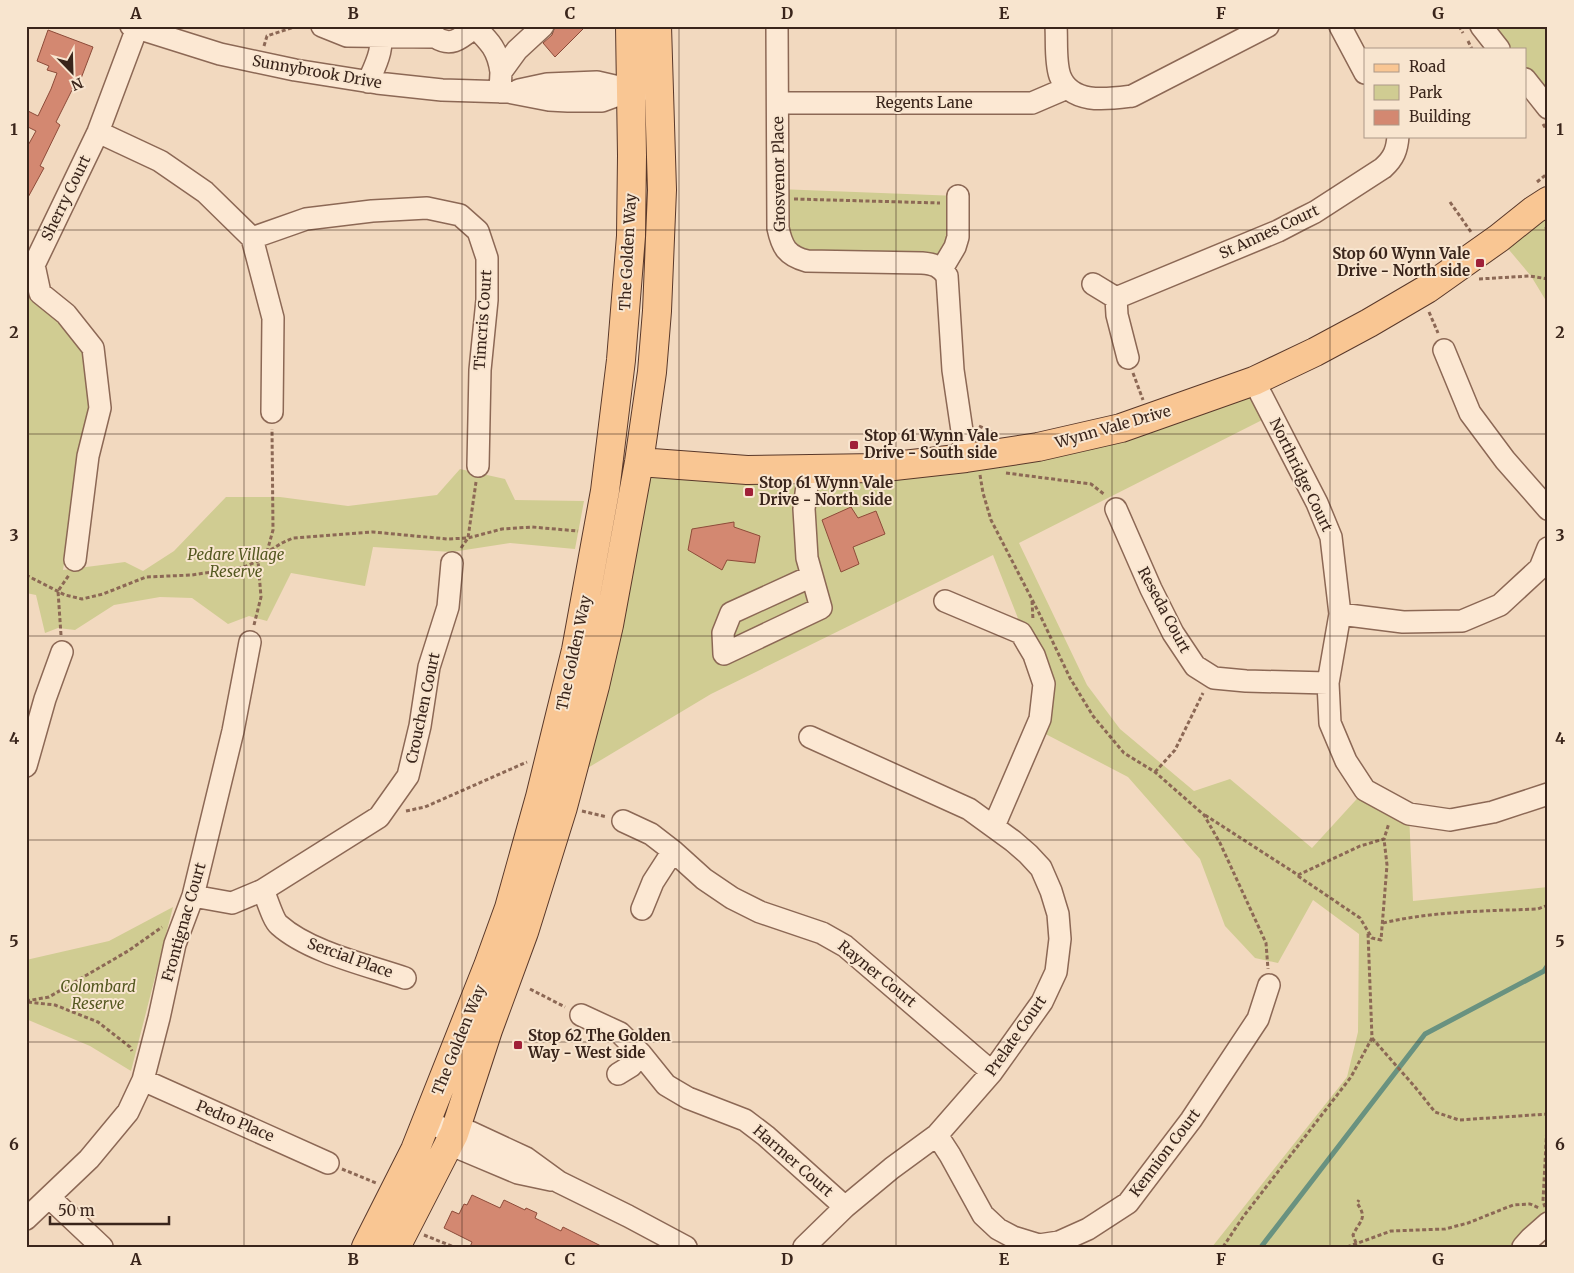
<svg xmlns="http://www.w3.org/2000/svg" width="1574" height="1273" font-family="Merriweather,serif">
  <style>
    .green { fill: #d0cc92 }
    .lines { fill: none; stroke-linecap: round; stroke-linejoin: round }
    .stream { stroke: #699280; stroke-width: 5 }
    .building { fill: #d38871; stroke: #8d4b39 }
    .minor-casing { stroke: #8c6855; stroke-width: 24 }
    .major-casing { stroke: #59382a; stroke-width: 30 }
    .path { stroke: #8c6855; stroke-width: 3; stroke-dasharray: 4 2.5; stroke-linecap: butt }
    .minor { stroke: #fce8d3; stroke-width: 21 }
    .major { stroke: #f9c693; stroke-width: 28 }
    .grid { fill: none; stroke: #3a251b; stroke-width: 1; stroke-opacity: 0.55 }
    .poi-dot { fill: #a02038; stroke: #f8e5cf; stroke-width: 2 }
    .labels { text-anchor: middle; stroke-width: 4; stroke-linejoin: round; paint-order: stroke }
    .street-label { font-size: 15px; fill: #3a251b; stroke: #f8e5cf }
    .poi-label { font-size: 15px; font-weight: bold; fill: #3a251b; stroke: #f8e5cf; text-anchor: start }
    .park-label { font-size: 15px; font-style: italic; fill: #545820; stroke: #f8e5cf }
    .neatline { fill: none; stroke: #3a251b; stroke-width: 2 }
    .grid-label { font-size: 16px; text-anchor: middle; font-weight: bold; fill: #3a251b }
  </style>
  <rect width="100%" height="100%" fill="#f2d9bf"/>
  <path class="green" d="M1484 26H1548V96L1525 75V49H1499Z
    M778 189 958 196 942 269 795 257Z
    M1542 205 1548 219V304L1531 276 1499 238Z
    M26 294 30 295 65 321 85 351 89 404 63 570 125 562 143 571 174 551 226 497H280L348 506 437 495 460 469 505 479 515 500 584 501 575 549 510 543 452 552 373 547 365 586 291 573 267 621 249 616 228 624 192 598 160 597 114 605 75 630 58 628 45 633 36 595 26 593Z
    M1254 381 1272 415 1019 543 1087 685 1120 729 1194 791 1230 779 1312 848 1365 790 1409 814 1413 901 1548 887V1223L1523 1247H1212L1347 1077 1358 1032 1359 934 1313 900 1278 963 1255 958 1225 926 1200 859 1128 777 1036 729 1044 684 993 555 711 694 571 778 639 462 977 457Z
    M173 907 131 1071 90 1046 26 1019V960L109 941Z"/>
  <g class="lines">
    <path class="stream" d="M1261 1247 1425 1034 1544 971 1548 965"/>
  </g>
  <path class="building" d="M555 26H586L555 57 543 43 552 35Z
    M48 30 93 47 77 89 73 88 56 122 60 125 40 166 44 168 26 201V149L36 131 26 126V110L38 116 51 89 57 73 47 70 49 66 37 61Z
    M851 507 858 518 876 511 885 534 853 547 859 564 841 572 822 520Z
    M734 522V527L760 536 755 563 727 560 722 570 688 550 692 529Z
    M472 1195 500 1208 504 1200 525 1210 526 1208 537 1213 535 1218 561 1231 563 1227 603 1247H470L472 1242 444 1228 452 1211 459 1214 464 1204 467 1205Z"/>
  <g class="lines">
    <g class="minor-casing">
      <path id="minor" d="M131 26 220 54 295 70 377 83 442 90 508 92 549 100 568 101H602L632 90 646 89
        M322 26 347 36 435 37
        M431 26 435 37C452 48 461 38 476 26
        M777 26 778 228C782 247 787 256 807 261L922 263C934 264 940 266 947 276L953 370 966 458
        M1056 26C1057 42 1055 62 1060 76 1071 105 1108 99 1132 96L1268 26
        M1340 26 1365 73
        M1481 26 1499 49
        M475 27C490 42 498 50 501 72
        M1525 79 1548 108
        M368 82C376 64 386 46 378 26
        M519 90 547 84 597 82 632 90
        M500 92 501 72 517 50 543 26
        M778 103H1032L1067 88
        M98 132 160 161 205 192 252 238 273 318 272 412
        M252 238 306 219 372 211 427 208 460 215 478 231 487 258V300L480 370 478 466
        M942 269 955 247 958 237V196
        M1093 284 1116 298 1278 231 1301 219 1315 212 1383 168C1394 158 1397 150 1398 136
        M1116 298 1117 315 1128 358
        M1444 350 1470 413 1505 460 1548 509
        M1254 381 1317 503 1331 537 1340 614 1328 683 1330 723 1346 761 1365 790 1409 814 1450 820 1493 812 1548 794
        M809 470 804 509 807 558 821 608 724 654 723 633 731 613 812 576
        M1116 509 1151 589 1173 633 1195 666 1214 678 1246 681 1328 683
        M75 560 88 456 100 408 93 348 66 314 40 293 34 265 98 132 137 28
        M945 601 1021 633 1034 655 1044 684 1040 719 994 826
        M1340 614 1403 622 1462 621 1500 605 1540 568 1548 548
        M26 766 45 699 62 652
        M623 821 651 834 673 851 704 879 732 898 760 912 822 933 845 946 992 1072
        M263 890C267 899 273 920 279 925 309 952 367 965 405 978
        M193 896 232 903 263 890 379 817 408 776 420 726 429 667 448 607 452 563
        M642 909 653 882 673 851
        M581 1015 620 1033 641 1054 666 1085 688 1098 745 1120 766 1136 845 1207
        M618 1074 631 1066 641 1054
        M143 1080 328 1163
        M427 1121 454 1134 470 1132 526 1158 559 1182 628 1216 686 1247
        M454 1134 461 1149 518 1173 551 1180
        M937 1135 950 1155 983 1215 998 1229 1013 1237 1039 1245 1059 1242 1088 1229 1128 1203 1191 1120 1258 1019 1269 985
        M50 1198 102 1247
        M26 1219 89 1159 128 1112 143 1080 159 1018 175 944 193 896 233 731 250 642
        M804 1247 845 1207 892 1168 937 1135 992 1072 1042 1002 1056 972 1060 939 1058 914 1051 891 1041 868 1028 854 1013 841 969 809 810 737
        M1523 1247 1531 1238 1548 1223"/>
    </g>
    <g class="major-casing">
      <path id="major" d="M639 462 747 470 876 468 966 458 1038 447 1121 428 1254 381 1315 352 1369 323 1427 289 1499 238 1534 210 1548 201
        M366 1247 415 1150 488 966 509 908 540 797 576 650 605 491 621 360 631 236 632 156 630 26
        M396 1247 454 1134 488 1030 524 932 563 807 595 686 609 625 639 462 652 372 657 311 662 190 657 26"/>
    </g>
    <path class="path" d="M1459 26 1463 33
      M1468 41 1472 49
      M264 46 267 36 297 26
      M1543 124 1548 132
      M1537 182 1548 173
      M794 199 940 203
      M1450 202 1471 232
      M1546 227 1548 239
      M1479 279 1530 276 1548 279
      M1429 312 1438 333
      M1133 373 1143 400
      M979 426 992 432
      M934 440 938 437 940 430
      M1006 473 1091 484 1105 495
      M980 475 983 493 991 520 1039 613 1070 678 1093 716 1124 753 1155 772 1204 815 1220 843 1266 943 1268 969
      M461 548 468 538 476 482
      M267 552 273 530 272 429
      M26 575 65 595 82 599 103 594 146 577 192 575 244 567 258 561 267 552 282 543 293 538 373 532 447 539 468 538 502 529 532 527 578 531
      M1032 601 1033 620
      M254 625 261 597 258 561
      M61 635 58 591 69 575
      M1155 772 1175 750 1203 693
      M406 811 425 807 527 762
      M582 811 607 817
      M1205 815 1298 875 1360 846 1384 839 1389 823
      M1298 876 1360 918 1372 938 1381 940 1387 865 1384 839
      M1383 923C1434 911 1486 911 1538 909L1548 905
      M530 989 565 1007
      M26 1001 49 997 128 951 162 927
      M28 1002 55 1005 98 1022 130 1047 132 1051
      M1372 1038 1415 1087 1435 1112 1459 1120 1548 1114
      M342 1169 376 1183
      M1545 1207 1543 1201 1548 1106
      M424 1235 454 1247
      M1356 1243 1353 1235C1360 1220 1368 1219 1357 1203L1359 1200
      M1223 1247 1243 1217 1351 1077 1372 1038 1368 933
      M1347 1247 1391 1231 1445 1229 1468 1223 1513 1205 1530 1204 1539 1208"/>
    <use href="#minor" class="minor"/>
    <use href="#major" class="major"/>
  </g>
  <path class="grid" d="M244 26V1247M462 26V1247M679 26V1247M896 26V1247M1112 26V1247M1330 26V1247M26 230H1548M26 434H1548M26 636H1548M26 840H1548M26 1042H1548"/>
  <g class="poi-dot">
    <rect x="1475" y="258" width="10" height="10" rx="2.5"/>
    <rect x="849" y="440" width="10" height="10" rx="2.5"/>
    <rect x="744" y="487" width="10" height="10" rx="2.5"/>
    <rect x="513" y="1040" width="10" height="10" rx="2.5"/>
  </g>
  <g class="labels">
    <g class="street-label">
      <text transform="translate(317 72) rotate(10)" y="5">Sunnybrook Drive</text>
      <text x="924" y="108">Regents Lane</text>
      <text transform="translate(779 174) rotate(-91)" y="5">Grosvenor Place</text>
      <text transform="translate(66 198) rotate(-64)" y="5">Sherry Court</text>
      <text transform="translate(1269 232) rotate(-25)" y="5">St Annes Court</text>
      <text transform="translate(628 252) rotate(-87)" y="5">The Golden Way</text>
      <text transform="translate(483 320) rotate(-86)" y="5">Timcris Court</text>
      <text transform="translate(1113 427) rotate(-16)" y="5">Wynn Vale Drive</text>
      <text transform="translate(1301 475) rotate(64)" y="5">Northridge Court</text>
      <text transform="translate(1164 610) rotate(62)" y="5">Reseda Court</text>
      <text transform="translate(574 653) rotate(-78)" y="5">The Golden Way</text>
      <text transform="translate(423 708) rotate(-78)" y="5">Crouchen Court</text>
      <text transform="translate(184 922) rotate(-74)" y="5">Frontignac Court</text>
      <text transform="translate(350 958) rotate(20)" y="5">Sercial Place</text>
      <text transform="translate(877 974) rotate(39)" y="5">Rayner Court</text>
      <text transform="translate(1016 1036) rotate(-55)" y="5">Prelate Court</text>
      <text transform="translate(459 1040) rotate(-68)" y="5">The Golden Way</text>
      <text transform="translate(235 1121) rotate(23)" y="5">Pedro Place</text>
      <text transform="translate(1165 1153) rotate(-53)" y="5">Kennion Court</text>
      <text transform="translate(793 1161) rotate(41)" y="5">Harmer Court</text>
    </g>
    <g class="poi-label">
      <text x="1470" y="259" text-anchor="end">Stop 60 Wynn Vale<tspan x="1470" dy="17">Drive - North side</tspan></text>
      <text x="864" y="441">Stop 61 Wynn Vale<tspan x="864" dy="17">Drive - South side</tspan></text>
      <text x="759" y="488">Stop 61 Wynn Vale<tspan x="759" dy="17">Drive - North side</tspan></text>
      <text x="528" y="1041">Stop 62 The Golden<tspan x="528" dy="17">Way - West side</tspan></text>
    </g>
    <g class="park-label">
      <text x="236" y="560">Pedare Village<tspan x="236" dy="17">Reserve</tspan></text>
      <text x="98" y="992">Colombard<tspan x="98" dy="17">Reserve</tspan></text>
    </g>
  </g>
  <rect width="1574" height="1273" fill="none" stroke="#f8e5cf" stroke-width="55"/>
  <rect x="1364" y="48" width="162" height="90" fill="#f8e5cf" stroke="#ac9887"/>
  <rect x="1374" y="64" width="25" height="8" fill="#f9c693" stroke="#ac9887"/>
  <text x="1409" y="72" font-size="15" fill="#3a251b">Road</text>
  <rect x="1374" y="85" width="25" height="15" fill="#d0cc92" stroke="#ac9887"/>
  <text x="1409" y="98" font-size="15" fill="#3a251b">Park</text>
  <rect x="1374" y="110" width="25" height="15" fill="#d38871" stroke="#ac9887"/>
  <text x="1409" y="122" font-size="15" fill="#3a251b">Building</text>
  <g transform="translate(72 72) rotate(157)" stroke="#f8e5cf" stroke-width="4" paint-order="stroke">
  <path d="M0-4L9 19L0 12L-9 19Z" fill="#3a251b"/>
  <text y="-8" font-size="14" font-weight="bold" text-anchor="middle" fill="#3a251b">N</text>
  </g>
  <path d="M50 1216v8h119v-8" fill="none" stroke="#3a251b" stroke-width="2.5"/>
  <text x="58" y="1216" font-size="15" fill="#3a251b" stroke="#f8e5cf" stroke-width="4" paint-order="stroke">50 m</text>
  <rect x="28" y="28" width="1518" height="1218" class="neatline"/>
  <g class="grid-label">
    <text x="136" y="19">A</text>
    <text x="353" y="19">B</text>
    <text x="570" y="19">C</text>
    <text x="787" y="19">D</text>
    <text x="1004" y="19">E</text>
    <text x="1221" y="19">F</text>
    <text x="1438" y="19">G</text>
    <text x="14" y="135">1</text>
    <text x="1560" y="135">1</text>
    <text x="14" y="338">2</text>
    <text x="1560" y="338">2</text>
    <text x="14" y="541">3</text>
    <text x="1560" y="541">3</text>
    <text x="14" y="744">4</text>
    <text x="1560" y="744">4</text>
    <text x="14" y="947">5</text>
    <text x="1560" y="947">5</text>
    <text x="14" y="1150">6</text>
    <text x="1560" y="1150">6</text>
    <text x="136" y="1265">A</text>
    <text x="353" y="1265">B</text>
    <text x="570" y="1265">C</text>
    <text x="787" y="1265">D</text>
    <text x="1004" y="1265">E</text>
    <text x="1221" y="1265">F</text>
    <text x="1438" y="1265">G</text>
  </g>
</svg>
